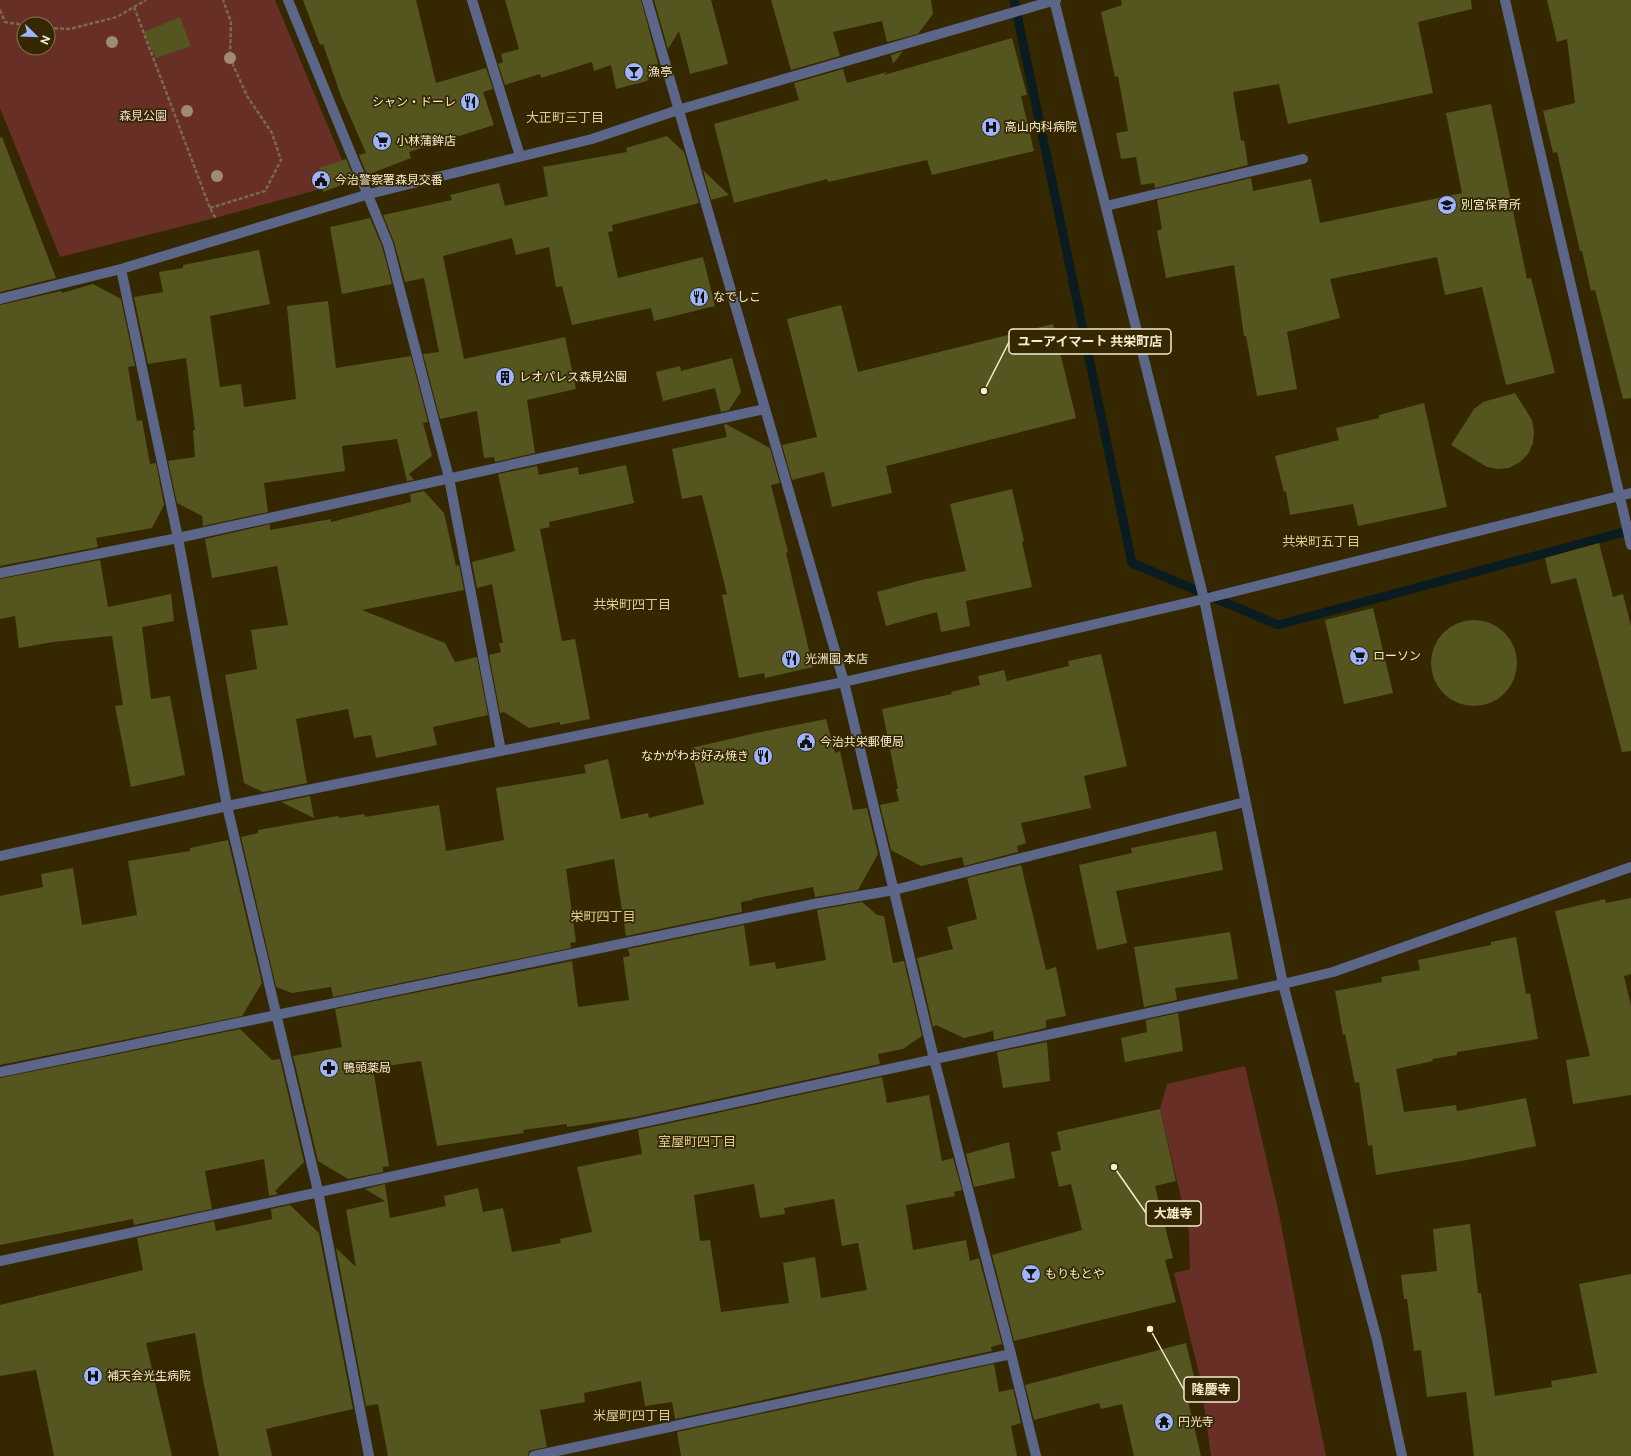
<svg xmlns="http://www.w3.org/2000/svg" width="1631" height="1456" font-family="'Public Sans','Noto Sans JP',sans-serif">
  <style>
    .green { fill: #672f26; fill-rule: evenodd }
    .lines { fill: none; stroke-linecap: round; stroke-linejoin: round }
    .stream { stroke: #0a1c20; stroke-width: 9 }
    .building { fill: #54551f; fill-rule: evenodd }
    .path { stroke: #776b49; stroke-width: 2.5; stroke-dasharray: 4 2; stroke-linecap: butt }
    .minor { stroke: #5b6689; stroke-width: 10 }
    .tree { fill: #9f8a75 }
    .labels { text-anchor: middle; stroke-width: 3.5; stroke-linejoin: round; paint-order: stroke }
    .poi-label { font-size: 12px; fill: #f6ecd2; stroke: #352801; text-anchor: start }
    .park-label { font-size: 12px; fill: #f5dad4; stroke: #352801 }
    .neighbourhood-label { font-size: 13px; fill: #decb97; stroke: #352801 }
    .leader { fill: none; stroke: #f6ecd2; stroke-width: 1.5 }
    .callout-dot { fill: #f6ecd2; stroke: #352801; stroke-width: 1.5 }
    .callout { fill: #352801; stroke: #f6ecd2; stroke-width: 1.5 }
    .callout-label { font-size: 13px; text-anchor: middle; font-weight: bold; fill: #f6ecd2 }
  </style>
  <rect width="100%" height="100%" fill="#352801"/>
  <path class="green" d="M0 0H275L348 174 346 182 215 218 60 257 0 108ZM24 24H48V48H24Z
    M1245 1066 1279 1214 1305 1353 1326 1456H1211L1200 1377 1174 1273 1190 1269 1189 1232 1160 1109 1167 1084Z"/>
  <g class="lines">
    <path class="stream" d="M1014 0 1132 563 1278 625 1631 530"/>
  </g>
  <path class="building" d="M303 0H416L436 83 486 68 493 89 483 92 494 125 409 152 411 158 367 175 359 155 366 153 341 96 323 44 320 45Z
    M505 0H641L658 63 647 81 616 89 611 65 594 71 592 62 541 78 540 74 505 85 498 64 503 62 501 54 519 49Z
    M654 0H711L728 64 690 74 679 31 668 49Z
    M771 0H931L933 14 918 34 887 42 882 21 833 32 840 56 791 70Z
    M1121 0H1471L1472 9 1418 22 1433 93 1288 124 1279 84 1233 92 1241 141 1244 140 1248 165 1155 188 1154 183 1141 185 1136 157 1121 159 1116 133 1128 131 1118 76 1115 77 1101 12 1122 5Z
    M1547 0H1631V398L1623 399 1595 290 1591 291 1582 251H1580L1557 152 1553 153 1543 111 1575 103 1567 39 1557 42Z
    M180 17 191 46 156 58 144 32Z
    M1012 38 1027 95 1021 96 1034 151 932 175 927 160 828 182 827 179 734 203 714 124 799 100 794 83 843 69 847 83 887 72 884 75Z
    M903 51 893 64 891 55Z
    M1491 104 1527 279 1531 278 1555 373 1506 385 1482 287 1445 295 1437 257 1330 279 1340 318 1287 332 1297 389 1257 396 1246 336H1244L1234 265 1166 278 1157 231 1162 229 1157 200 1251 178 1253 191 1311 179 1320 223 1462 193 1446 113Z
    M667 136 684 152 699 203 612 225 613 231 608 232 618 278 703 257 715 306 654 321 651 308 572 325 562 286 556 287 549 247 516 255 512 238 443 256 464 359 565 337 576 389 527 400 535 453 495 462 494 457 484 458 477 411 440 419 423 354 439 352 424 278 405 282 394 242 383 215 452 200 450 195 499 183 505 206 548 196 543 167 627 152 626 148Z
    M2 137 56 278 0 292V138Z
    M346 159 355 180 323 192 319 168Z
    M703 170 729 195 711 200Z
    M370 218 382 246 392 284 342 294 330 227Z
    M259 250 270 304 210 316 220 387 241 384 244 407 296 399 287 306 328 301 336 368 411 356 428 422 423 423 432 456 409 474 414 480 407 481 397 439 342 446 345 471 264 483 268 512 203 526 202 516 177 503 168 461 195 457 193 430H195L186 358 148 364 134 297 163 292 159 272 183 268V265Z
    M93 284 121 299 135 366 128 367 137 421 142 420 150 464 156 463 164 505 152 528 96 538 98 547 0 566V305L61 291 62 293Z
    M841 305 858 372 1053 324 1076 418 886 466 892 493 832 507 824 472 792 480 782 445 817 437 787 319Z
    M732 358 741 392 729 410 721 412 715 388 663 401 656 372 680 366 681 371Z
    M1515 393 1532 420 1534 432 1533 443 1528 454 1520 462 1509 468 1498 469 1487 467 1451 445 1474 409 1483 402Z
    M1424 403 1447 507 1358 526 1353 504 1290 515 1286 491 1284 492 1275 456 1339 440 1336 428 1379 418V415Z
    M726 424 770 448 780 483 771 485 788 552 786 553 813 667 765 678 764 673 739 678 722 595 727 594 702 495 682 499 672 449 727 437 724 425Z
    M626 465 634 503 549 522 550 527 540 529 562 641 575 639 590 719 560 725V722L529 728 504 712 500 713 489 655 501 652 499 643H503L492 584 477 588 472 562 515 551 498 474 537 466 539 475 578 467 579 475Z
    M1012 489 1024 541 1022 542 1032 587 966 601 970 626 941 632 937 612 886 626 877 592 921 580 966 571 950 504Z
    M424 491 444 513 456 566 459 565 464 590 362 610 445 643 455 662 477 657 488 715 433 727 437 745 376 758 371 735 354 738 348 709 296 719 307 783 263 792 244 783 225 675 257 669 251 630 288 625 277 566 212 578 205 539 270 524V530L331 519V522L411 502 410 494Z
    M1599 543 1613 597 1623 594 1631 626V751L1622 752 1576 578 1551 584 1545 558Z
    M100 560 108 607 171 594 174 621 142 627 151 699 170 696 185 775 131 787 115 706 123 705 112 636 53 642 19 648 15 616 0 619V579Z
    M1373 608 1393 693 1344 704 1325 620Z
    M1431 663a43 43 0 1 1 86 0a43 43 0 1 1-86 0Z
    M1101 654 1127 766 1084 776 1091 808 1021 823 1026 843 1017 846 1018 852 964 866 962 857 921 866 891 850 880 805 899 801 896 789H898L882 709 952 694 951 692 980 685 978 676 1004 670 1007 681 1069 666 1068 661Z
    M826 719 835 753 840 751 853 810 867 808 878 854 858 890 815 897 813 887 752 899 753 900 741 902 742 912 626 936 614 859 566 869 576 942 570 943 571 948 333 997 331 987 292 993 276 987 241 837 258 833V830L338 816 339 818 364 814 365 817 439 805 446 851 504 840 496 788 586 773 584 765 608 759 621 819 648 813 649 818 704 804 691 748 756 733Z
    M310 796 314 818 281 802Z
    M1216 831 1223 870 1116 891 1127 943 1097 950 1079 865 1132 853 1131 848Z
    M228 840 262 983 242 1016 0 1065V896L43 887 41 874 73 868 82 925 137 915 128 861 190 851V848Z
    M1021 865 1046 970 1056 967 1066 1016 1046 1020V1028L994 1040 993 1031 964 1038 936 1025 933 1027 917 958 953 949 947 927 977 919 967 878Z
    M1631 898V974L1624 976 1631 1006V1095L1573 1104 1566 1060 1590 1056 1555 911 1605 899 1606 903Z
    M862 902 877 915 884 916 893 963 904 961 922 1036 903 1049 878 1054 880 1064 635 1117 567 1127V1124L523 1130 524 1133 437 1146 421 1061 373 1068 389 1166 383 1167V1172L348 1179 318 1161 293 1056 342 1047 335 1009 572 961 578 1007 629 1000 623 957 630 956 628 949 744 925 750 966 775 962 776 969 826 960 817 910Z
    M1230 932 1238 979 1175 988 1177 1000 1144 1007 1134 947Z
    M1516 937 1526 994 1530 993 1538 1039 1457 1052V1055L1432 1059 1433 1061 1396 1069 1404 1112 1456 1105 1457 1111 1526 1098 1536 1146 1467 1160 1376 1175 1372 1145 1368 1146 1359 1082 1355 1083 1345 1034 1343 1035 1335 991 1382 982 1381 977 1420 970 1418 960 1491 945V942Z
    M1178 1013 1183 1051 1125 1062 1121 1038 1147 1032 1146 1020Z
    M240 1029 272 1060 280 1059 304 1162 275 1191 278 1194 269 1196 264 1159 205 1171 212 1209 134 1225 133 1219 0 1245V1078Z
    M1047 1042 1050 1081 1003 1088 997 1052Z
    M882 1077 887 1103 929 1095 942 1161 953 1158 962 1190 954 1192 955 1196 906 1205 913 1250 966 1240 970 1261 979 1258 1002 1344 991 1347 992 1351 675 1419 672 1402 645 1406 641 1381 584 1393 585 1402 540 1410 547 1447 532 1450 529 1451 528 1456H388L378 1404 366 1406 336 1248 356 1267 346 1210 385 1201 365 1189 385 1184 390 1218 446 1206 444 1196 478 1188 483 1212 503 1208 512 1252 561 1243 560 1239 592 1232 577 1167 642 1154 638 1130ZM754 1184 760 1218 785 1214 784 1208 834 1199 842 1246 858 1243 867 1290 821 1298 815 1257 783 1263 789 1303 721 1312 710 1240 700 1241 694 1195Z
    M1160 1109 1176 1181 1155 1186 1173 1258 1165 1260 1176 1302 1014 1341 992 1255 1082 1230 1071 1184 1059 1187 1051 1152 1061 1150 1057 1132Z
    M1009 1142 1015 1178 974 1187 966 1154Z
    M290 1205 319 1233 353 1409 266 1429 272 1456H219L204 1385 195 1333 146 1343 172 1456H54L36 1370 0 1376V1305L143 1270 137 1238 214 1221 216 1231 272 1219 271 1209Z
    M1470 1224 1478 1293H1481L1495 1396 1552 1387 1551 1381 1597 1373 1579 1284 1631 1274V1456H1474L1466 1392 1427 1397 1421 1350 1414 1351 1407 1299H1404L1401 1275 1437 1271 1433 1229Z
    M1186 1343 1196 1385 1185 1388 1201 1456H1134L1122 1404 1101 1409 1099 1403 1034 1420 1025 1385Z
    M994 1364 999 1392 1013 1389 1021 1423 1011 1426 1017 1456H681L677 1432Z"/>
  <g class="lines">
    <path class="path" d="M134 7 210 208 216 219
      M0 10 5 22 24 25
      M48 28 70 29 117 17 146 0
      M210 208 265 191 281 160 272 133 247 96 230 58 231 22 223 0"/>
    <path class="minor" d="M288 0 388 244 449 478 501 751
      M472 0 520 156
      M647 0 844 682 934 1059 1011 1354 1036 1456
      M1054 0 1204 599 1283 984 1377 1340 1402 1456
      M1505 0 1631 545
      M1106 206 1303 159
      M121 269 178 538 227 806 318 1191 369 1456
      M0 299 121 269 369 194 592 139 678 110 1056 0
      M0 573 178 538 765 409
      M0 856 227 806 844 682 1204 599 1631 493
      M0 1072 814 904 894 890 1245 802
      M0 1261 1283 984 1333 972 1631 867
      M534 1456 1011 1354"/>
  </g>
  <g class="tree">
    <circle cx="112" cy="42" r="6"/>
    <circle cx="230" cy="58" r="6"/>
    <circle cx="187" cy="111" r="6"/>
    <circle cx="217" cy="176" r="6"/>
  </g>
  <defs>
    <g id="bar-disc" transform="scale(1)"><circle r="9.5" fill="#9eb4fd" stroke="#352801"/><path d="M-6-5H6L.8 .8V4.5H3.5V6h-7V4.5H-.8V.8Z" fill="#111"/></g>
    <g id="restaurant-disc" transform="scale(1)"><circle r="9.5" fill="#9eb4fd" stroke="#352801"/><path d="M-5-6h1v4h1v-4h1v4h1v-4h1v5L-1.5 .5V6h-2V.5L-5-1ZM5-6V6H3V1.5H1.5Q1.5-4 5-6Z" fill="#111"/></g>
    <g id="hospital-disc" transform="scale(1)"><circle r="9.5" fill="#9eb4fd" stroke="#352801"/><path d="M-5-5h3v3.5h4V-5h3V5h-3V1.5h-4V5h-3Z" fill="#111"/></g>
    <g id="supermarket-disc" transform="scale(1)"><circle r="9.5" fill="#9eb4fd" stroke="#352801"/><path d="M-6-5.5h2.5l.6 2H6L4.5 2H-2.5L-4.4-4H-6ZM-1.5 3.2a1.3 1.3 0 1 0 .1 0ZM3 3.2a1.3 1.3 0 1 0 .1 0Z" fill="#111"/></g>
    <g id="civic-disc" transform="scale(1)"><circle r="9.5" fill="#9eb4fd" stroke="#352801"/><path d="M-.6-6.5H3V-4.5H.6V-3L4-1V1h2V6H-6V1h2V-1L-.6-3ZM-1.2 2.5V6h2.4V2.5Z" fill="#111"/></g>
    <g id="school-disc" transform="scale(1)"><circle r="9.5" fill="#9eb4fd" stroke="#352801"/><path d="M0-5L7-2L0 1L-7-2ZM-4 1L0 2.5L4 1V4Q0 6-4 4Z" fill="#111"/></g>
    <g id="building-disc" transform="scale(1)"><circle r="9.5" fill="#9eb4fd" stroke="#352801"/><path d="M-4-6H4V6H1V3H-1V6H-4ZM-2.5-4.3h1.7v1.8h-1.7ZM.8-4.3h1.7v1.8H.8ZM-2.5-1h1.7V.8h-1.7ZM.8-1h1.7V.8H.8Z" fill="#111"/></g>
    <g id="pharmacy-disc" transform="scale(1)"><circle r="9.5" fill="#9eb4fd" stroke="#352801"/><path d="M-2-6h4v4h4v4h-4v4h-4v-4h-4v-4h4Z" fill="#111"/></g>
    <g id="temple-disc" transform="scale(1)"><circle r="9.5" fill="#9eb4fd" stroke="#352801"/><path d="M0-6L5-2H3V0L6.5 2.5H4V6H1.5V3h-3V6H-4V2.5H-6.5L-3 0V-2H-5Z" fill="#111"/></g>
  </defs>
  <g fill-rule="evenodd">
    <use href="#bar-disc" x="634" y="72"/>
    <use href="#restaurant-disc" x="470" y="102"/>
    <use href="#hospital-disc" x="991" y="127"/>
    <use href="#supermarket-disc" x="382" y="141"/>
    <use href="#civic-disc" x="321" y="180"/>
    <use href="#school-disc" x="1447" y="205"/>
    <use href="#restaurant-disc" x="699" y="297"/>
    <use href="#building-disc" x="505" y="377"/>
    <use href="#supermarket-disc" x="1359" y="656"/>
    <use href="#restaurant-disc" x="791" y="659"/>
    <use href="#civic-disc" x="806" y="742"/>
    <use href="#restaurant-disc" x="763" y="756"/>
    <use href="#pharmacy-disc" x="329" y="1068"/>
    <use href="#bar-disc" x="1031" y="1274"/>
    <use href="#hospital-disc" x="93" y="1376"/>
    <use href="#temple-disc" x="1164" y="1422"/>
  </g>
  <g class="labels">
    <g class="poi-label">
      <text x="648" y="76">漁亭</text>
      <text x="456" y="106" text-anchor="end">シャン・ドーレ</text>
      <text x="1005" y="131">高山内科病院</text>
      <text x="396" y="145">小林蒲鉾店</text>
      <text x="335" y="184">今治警察署森見交番</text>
      <text x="1461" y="209">別宮保育所</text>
      <text x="713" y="301">なでしこ</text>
      <text x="519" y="381">レオパレス森見公園</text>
      <text x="1373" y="660">ローソン</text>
      <text x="805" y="663">光洲園 本店</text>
      <text x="820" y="746">今治共栄郵便局</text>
      <text x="749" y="760" text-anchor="end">なかがわお好み焼き</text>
      <text x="343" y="1072">鴨頭薬局</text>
      <text x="1045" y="1278">もりもとや</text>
      <text x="107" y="1380">補天会光生病院</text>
      <text x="1178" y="1426">円光寺</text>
    </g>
    <g class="park-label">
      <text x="143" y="120">森見公園</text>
    </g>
    <g class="neighbourhood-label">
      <text x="565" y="122">大正町三丁目</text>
      <text x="1321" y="546">共栄町五丁目</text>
      <text x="632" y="609">共栄町四丁目</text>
      <text x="603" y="921">栄町四丁目</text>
      <text x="697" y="1146">室屋町四丁目</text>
      <text x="632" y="1420">米屋町四丁目</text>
    </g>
  </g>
  <path class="leader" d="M984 391L1009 342M1114 1167L1146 1213M1150 1329L1184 1390"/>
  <g class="callout-dot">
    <circle cx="984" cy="391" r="4"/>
    <circle cx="1114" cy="1167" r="4"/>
    <circle cx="1150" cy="1329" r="4"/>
  </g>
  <g class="callout">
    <rect x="1009" y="329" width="162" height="25" rx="4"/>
    <rect x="1146" y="1201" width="55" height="25" rx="4"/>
    <rect x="1184" y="1377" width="55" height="25" rx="4"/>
  </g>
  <g class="callout-label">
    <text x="1090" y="346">ユーアイマート 共栄町店</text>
    <text x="1173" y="1218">大雄寺</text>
    <text x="1211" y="1394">隆慶寺</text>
  </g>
  <g transform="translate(36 36) rotate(113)"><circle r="19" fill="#352801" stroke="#827655"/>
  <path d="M0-3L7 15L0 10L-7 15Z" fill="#9eb4fd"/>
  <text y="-6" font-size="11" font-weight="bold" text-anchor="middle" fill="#f6ecd2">N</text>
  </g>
</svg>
